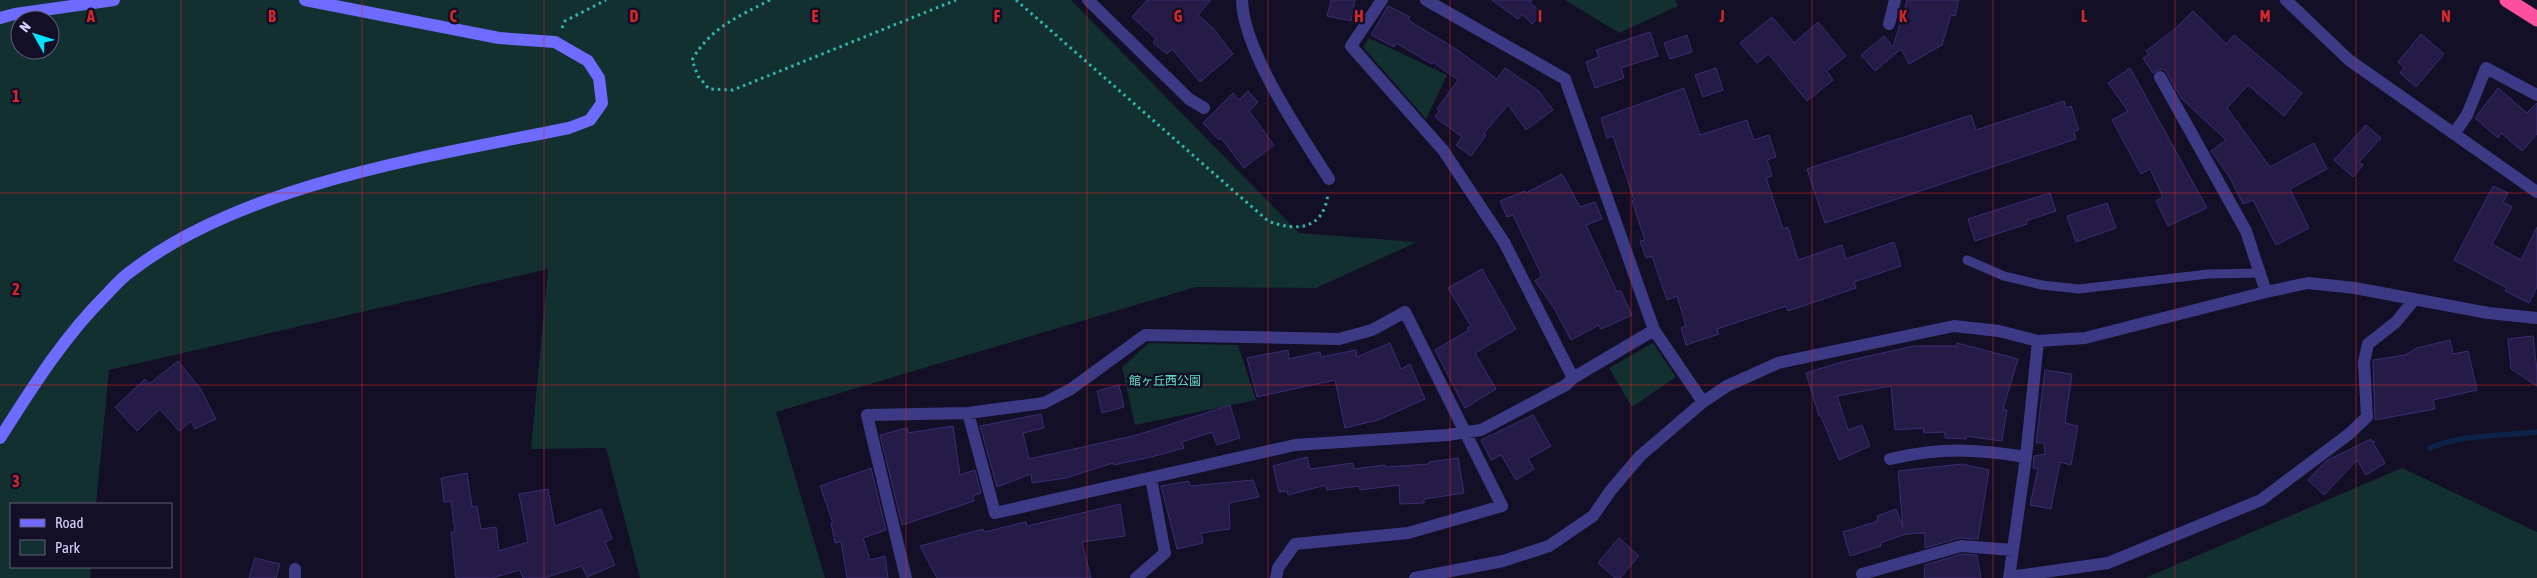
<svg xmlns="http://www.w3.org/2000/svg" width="2537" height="578" font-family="'Asap Condensed','Noto Sans JP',sans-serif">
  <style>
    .green { fill: #12302f; fill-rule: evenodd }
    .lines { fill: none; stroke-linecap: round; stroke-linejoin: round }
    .stream { stroke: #0c2248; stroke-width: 5.5 }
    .building { fill: #241b47; stroke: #3b2d73 }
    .path { stroke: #2fb8b0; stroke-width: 3; stroke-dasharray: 2.5 4; stroke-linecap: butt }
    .lane { stroke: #3d3a85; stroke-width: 9 }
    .street { stroke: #3d3a85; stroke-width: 12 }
    .secondary { stroke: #6f6bff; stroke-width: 12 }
    .highway { stroke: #ff4fa3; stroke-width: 15 }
    .grid { fill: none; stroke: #d62828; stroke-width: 1; stroke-opacity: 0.55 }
    .labels { text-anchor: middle; stroke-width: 5; stroke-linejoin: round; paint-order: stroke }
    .park-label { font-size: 12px; fill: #5fe0c0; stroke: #130f26 }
    .grid-label { font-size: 16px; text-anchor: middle; font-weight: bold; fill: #d62828; stroke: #130f26; stroke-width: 5; stroke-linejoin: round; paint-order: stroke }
  </style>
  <rect width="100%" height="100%" fill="#130f26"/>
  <path class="green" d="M0 0H1071L1299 233 1417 242 1316 288 1196 287 776 412 825 578H640L606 448 531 449 548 269 109 370 96 504H11V567H91L90 578H0ZM20 20H50V50H20Z
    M1565 0H1675L1678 6 1619 33Z
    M1369 38 1447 75 1426 119 1363 47Z
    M1149 343 1238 345 1256 400 1135 425 1122 367Z
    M1653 343 1676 377 1632 407 1609 368Z
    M2402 468 2537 532V578H2145Z"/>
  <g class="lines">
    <path class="stream" d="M2430 448C2462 434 2503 436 2537 432"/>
  </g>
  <path class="building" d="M1147 0H1211L1198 15 1213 28 1233 54 1200 82 1172 49 1167 54 1153 43 1156 39 1132 17Z
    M1331 0H1355L1351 21 1327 16Z
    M1492 0H1532L1530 3 1542 13 1532 24 1522 14 1518 19Z
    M1907 0H1959L1955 16 1951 15 1942 45 1909 64 1901 49 1875 71 1861 55 1884 36 1893 47Z
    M1388 6 1410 17 1408 20 1456 49 1497 79 1505 68 1539 91 1553 110 1526 130 1508 105 1484 133 1486 135 1471 156 1456 145 1462 137 1435 117 1439 111 1437 109 1458 80 1433 62 1432 64 1396 43 1394 47 1371 35Z
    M2193 11 2226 44 2234 35 2302 93 2284 116 2248 85 2227 108 2270 167 2314 143 2327 169 2290 189 2309 228 2276 245 2253 200 2243 204 2230 178 2211 151 2226 140 2181 98 2165 70 2160 69 2153 73 2143 58 2149 54 2146 51 2175 29Z
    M1772 17 1794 43 1818 22 1846 56 1827 71 1833 80 1807 101 1769 54 1757 63 1740 43Z
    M1650 32 1658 56 1621 68 1624 78 1595 88 1586 62 1599 57 1596 50Z
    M2421 34 2444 54 2416 87 2400 73 2404 67 2398 62Z
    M1687 35 1692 52 1670 59 1664 43Z
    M1716 68 1723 90 1703 97 1695 75Z
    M2130 68 2207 208 2168 226 2156 201 2163 197 2150 169 2141 174 2112 120 2128 111 2108 83Z
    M1684 88 1700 135 1747 120 1754 140 1769 135 1776 157 1767 160 1772 176 1766 178 1783 229 1788 227 1798 260 1842 245 1846 259 1894 242 1901 266 1854 282 1856 288 1788 311 1786 306 1717 329 1719 334 1686 345 1681 328 1686 326 1677 296 1667 300 1652 256 1646 258 1640 241 1645 240 1632 201 1634 200 1613 136 1607 138 1601 118Z
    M2498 88 2527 113 2537 103V134L2522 151 2501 133 2498 138 2475 118Z
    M1248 91 1258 102 1249 111 1274 145 1244 168 1221 138 1219 140 1203 123 1233 93 1239 100Z
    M2064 101 2066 108 2071 106 2079 130 2074 131 2076 139 1825 223 1807 169 1971 115 1976 130Z
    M2366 125 2381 138 2359 162 2363 165 2353 177 2334 160Z
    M1562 174 1580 207 1595 202 1602 219 1586 225 1617 292 1621 291 1632 315 1601 329 1599 325 1571 340 1554 308 1535 281 1542 276 1513 215 1507 217 1500 201 1525 191 1526 193Z
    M2493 186 2508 193 2503 202 2512 207 2492 244 2521 260 2537 227V287L2529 303 2505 291 2507 288 2454 260Z
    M2050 193 2056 211 2026 221 2027 224 1975 241 1968 219Z
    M2107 203 2116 228 2076 242 2067 216Z
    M1482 269 1516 329 1475 353 1496 389 1465 408 1435 350 1469 330 1467 328 1471 326 1448 288Z
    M2533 336 2537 370V386L2511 369 2508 339Z
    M2450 340 2453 354 2468 351 2477 390 2433 400 2435 409 2375 420 2373 360 2405 355 2417 348Z
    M1390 343 1401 369 1410 364 1425 399 1378 420 1345 428 1335 380 1257 397 1247 358 1288 350 1289 359 1320 352 1321 357 1356 350 1357 357Z
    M1957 343 2018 359 2003 409 2007 410 2002 441 1966 436V439L1945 438V432L1924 433 1923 428 1895 430 1891 386 1837 396 1848 430 1862 425 1870 446 1839 460 1821 416H1819L1806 373 1842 362 1914 346H1957Z
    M178 361 200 388 216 419 195 429 191 421 179 431 160 409 137 431 115 407 145 379 149 384Z
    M2045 370 2072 374 2065 423 2078 426 2071 465 2060 462 2051 509 2030 505 2038 469 2033 468 2034 456 2045 454 2044 443H2036Z
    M1119 385 1124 407 1102 413 1097 391Z
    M1230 405 1240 438 1217 445 1212 432 1182 442 1184 448 1155 456 1114 465 1113 463 1066 478 1032 483 1031 474 997 487 980 426 1041 414 1044 428 1023 433 1029 459 1137 435Z
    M1533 415 1551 446 1528 459 1534 469 1516 480 1501 455 1491 460 1481 440Z
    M953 426 960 475 975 470 981 493 973 496 974 501 902 525 880 435 907 428 908 433Z
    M2371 439 2372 442 2375 441 2373 443 2385 463 2366 475 2357 460 2324 495 2308 480 2326 461Z
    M1307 457 1310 469 1353 463 1354 469 1385 465 1386 467 1429 464V462L1458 458 1464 493 1424 499V503L1400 504 1399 485 1360 490 1359 486 1327 490 1326 485 1288 495 1287 491 1279 492 1273 466Z
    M1962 464 1989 470 1978 539 1959 538 1925 548V533L1906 534 1880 543 1881 546 1850 556 1843 532 1878 521 1877 516 1896 509 1903 527 1898 471Z
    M871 468 886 530 863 538 870 560 885 556 888 578H847L841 542 835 543 831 523H833L820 486Z
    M467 473 472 507 477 506 481 529 496 527 499 551 528 542 519 494 548 489 555 526 601 509 612 539 605 542 615 565 587 577 582 566 544 578H523L520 570 492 578H456L451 532H455L451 501 444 502 441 478Z
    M1253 480 1259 497 1229 503 1230 529 1201 533 1203 543 1177 549 1161 486 1189 481 1190 486Z
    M1120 504 1125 536 1082 542 1091 578H937L920 546 983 529 984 532 1026 522 1027 526Z
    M1619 538 1639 556 1620 578H1615L1598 563Z
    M1962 554 1977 555 1981 578H1924L1925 565Z
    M255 558 280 564 276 578H249Z"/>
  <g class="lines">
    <path class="path" d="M770 0C738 17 711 27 692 60L698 76 709 89 733 90 956 0
      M1016 0 1268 221C1297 232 1324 230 1328 193
      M562 28 565 21 606 0"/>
    <path class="lane" d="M1967 260 2004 276 2042 285 2079 289 2208 274 2261 273"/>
    <path class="street" d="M1088 0 1189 99 1204 108
      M1242 0C1243 51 1301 135 1329 179
      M1382 0 1351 46 1443 150 1504 242 1573 378
      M1426 0 1565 79 1654 330 1703 402
      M2286 0 2349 60 2537 192
      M1889 24 1895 0
      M2160 77 2246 231 2266 292
      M2454 134 2467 115 2486 68 2537 95
      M968 413 995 513 1295 445 1447 435 1481 430 1566 385 1573 378 1654 330
      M1890 459C1941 447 1975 449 2026 457
      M295 569V578
      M1862 574 1961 546 2013 550
      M2009 577 2108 563 2261 500 2349 434 2367 417 2364 362 2368 344 2396 322 2414 300
      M906 578 867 415 968 413 1044 403 1071 389 1145 335 1339 339 1372 330 1405 312 1502 506 1408 533 1295 544 1278 568 1276 578
      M1136 578 1165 553 1151 478
      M1415 578 1503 561 1549 546 1593 516 1611 490 1640 456 1703 402 1727 386 1778 363 1954 326 1999 331 2038 341 2085 338 2266 292 2308 283 2355 288 2488 313 2537 318
      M2009 578 2026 457 2038 341"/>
    <path class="secondary" d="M0 18 15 14 114 0
      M0 438C32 388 63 338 105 296 113 288 121 278 130 272 243 184 430 156 569 128L590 120 602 103 599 78 588 61 555 42 499 38 305 0"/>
    <path class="highway" d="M2507 0 2537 19"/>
  </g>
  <path class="grid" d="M181 0V578M362 0V578M544 0V578M725 0V578M906 0V578M1087 0V578M1268 0V578M1450 0V578M1631 0V578M1812 0V578M1993 0V578M2175 0V578M2356 0V578M0 193H2537M0 385H2537"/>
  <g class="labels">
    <g class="park-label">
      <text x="1165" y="385">館ヶ丘西公園</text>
    </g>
  </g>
  <g class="grid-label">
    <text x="91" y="22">A</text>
    <text x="272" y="22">B</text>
    <text x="453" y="22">C</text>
    <text x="634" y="22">D</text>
    <text x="815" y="22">E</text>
    <text x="997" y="22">F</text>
    <text x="1178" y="22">G</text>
    <text x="1359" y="22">H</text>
    <text x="1540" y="22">I</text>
    <text x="1722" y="22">J</text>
    <text x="1903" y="22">K</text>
    <text x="2084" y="22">L</text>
    <text x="2265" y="22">M</text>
    <text x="2446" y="22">N</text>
    <text x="16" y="102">1</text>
    <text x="16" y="295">2</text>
    <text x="16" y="487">3</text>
  </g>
  <rect x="10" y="503" width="162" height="65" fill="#130f26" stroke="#625e7d"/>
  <rect x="20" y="519" width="25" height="8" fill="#6f6bff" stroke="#625e7d"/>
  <text x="55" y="528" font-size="15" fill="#d9d4ff">Road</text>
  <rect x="20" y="540" width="25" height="15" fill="#12302f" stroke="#625e7d"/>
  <text x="55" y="553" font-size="15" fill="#d9d4ff">Park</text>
  <g transform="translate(35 35) rotate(309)"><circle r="24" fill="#130f26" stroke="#625e7d"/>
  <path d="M0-4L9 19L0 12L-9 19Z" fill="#00e5ff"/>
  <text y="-8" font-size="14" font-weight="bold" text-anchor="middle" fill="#d9d4ff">N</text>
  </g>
</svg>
